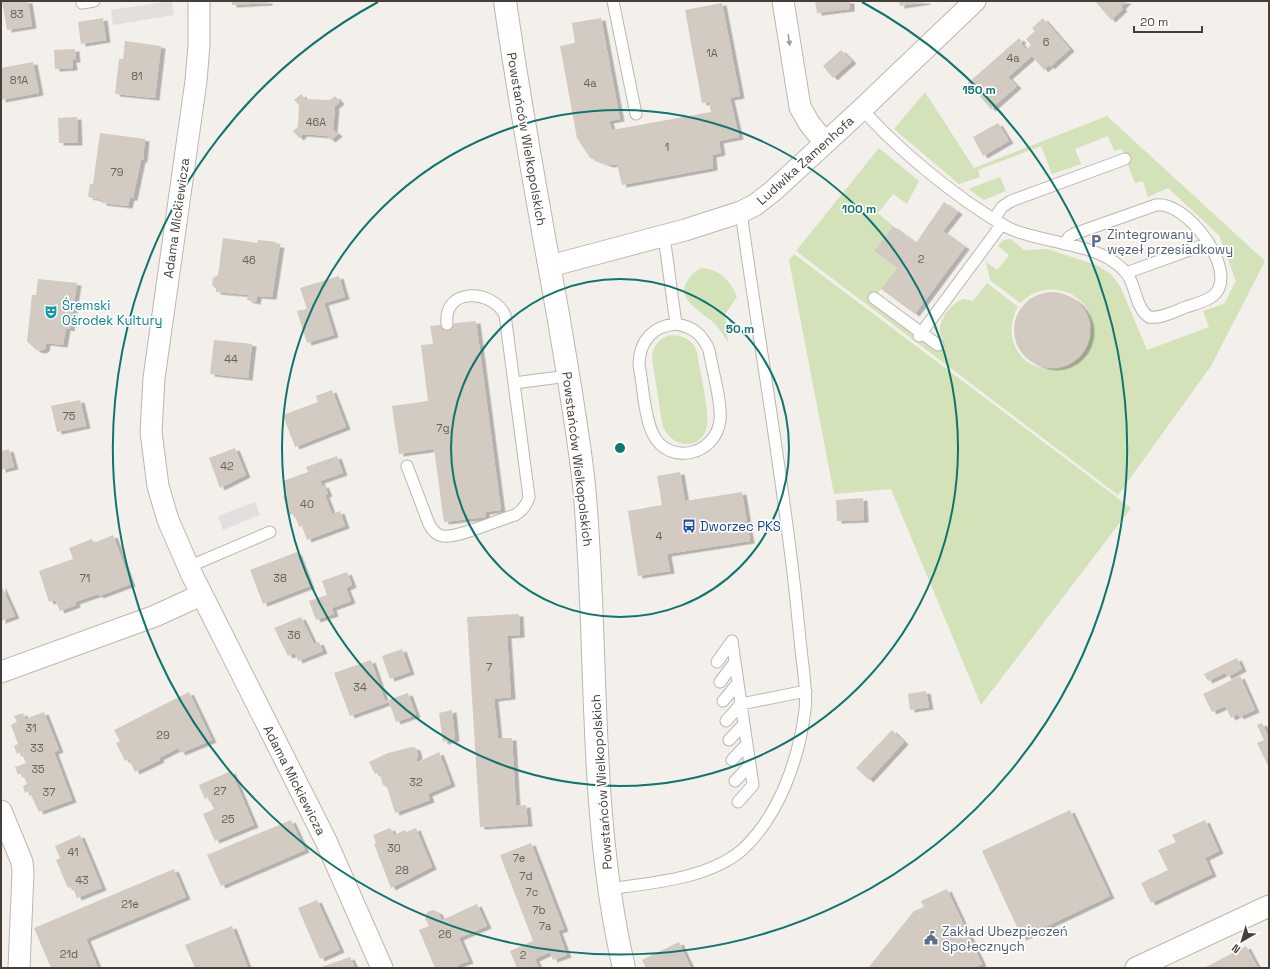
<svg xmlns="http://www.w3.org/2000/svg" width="1270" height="969" font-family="'Space Grotesk',sans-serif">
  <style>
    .green { fill: #d3e2b8 }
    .parking { fill: #e2e0de }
    .building { fill: #d3cac1; filter: url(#shadow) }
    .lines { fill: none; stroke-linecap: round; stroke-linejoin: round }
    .service-casing { stroke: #bdb6ad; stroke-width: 13 }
    .minor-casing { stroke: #bdb6ad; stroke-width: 23 }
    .tertiary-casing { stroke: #bdb6ad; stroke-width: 24 }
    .service { stroke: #fff; stroke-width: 11 }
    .minor { stroke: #fff; stroke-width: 21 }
    .tertiary { stroke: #fff; stroke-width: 22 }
    .oneway { fill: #a29f9c }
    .ring { fill: none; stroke: #0f766e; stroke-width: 2 }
    .labels { text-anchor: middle; stroke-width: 3.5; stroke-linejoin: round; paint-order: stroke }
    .number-label { font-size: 11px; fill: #69625b }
    .street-label { font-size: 13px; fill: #463f39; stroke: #fff }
    .service-label { font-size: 13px; fill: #4e5e75; stroke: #fff; text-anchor: start }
    .culture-label { font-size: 13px; fill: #0d838f; stroke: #fff; text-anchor: start }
    .transit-label { font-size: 13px; fill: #164399; stroke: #fff; text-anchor: start }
    .centre { fill: #0f766e; stroke: #fff; stroke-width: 2 }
    .ring-label { font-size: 12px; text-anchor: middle; font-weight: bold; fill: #0f766e; stroke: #fff; stroke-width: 3.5; stroke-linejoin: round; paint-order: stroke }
  </style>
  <defs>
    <filter id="shadow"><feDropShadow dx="4.5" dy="2.5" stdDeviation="0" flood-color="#0004"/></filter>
  </defs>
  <rect width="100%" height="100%" fill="#f3efea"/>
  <path class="green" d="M925 92 974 168 1107 116 1265 261 1211 366 1118 495 796 251 879 148 919 181 907 204 893 194 878 213 893 226 874 251 897 268 871 302 935 351 943 340C933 326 949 305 963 299L973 301 987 283 1018 307C1003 332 1015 365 1046 369 1098 376 1111 296 1056 290 1042 288 1030 294 1020 303L990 280 986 262 997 270 1009 255 998 246 1003 240 1011 239 1024 250 1047 249 1096 265 1111 274 1120 286 1147 350 1209 327 1203 311 1224 304 1236 281 1219 235 1168 188 1148 197 1143 181 1135 183 1122 149 1114 151 1108 136 1075 149 1081 164 1052 174 1041 146 978 170 980 177 959 184 894 129Z
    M1000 177 1006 191 984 200 968 189Z
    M794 254 1131 508 981 705 891 489 834 494 789 260Z
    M702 268C719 269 731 281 737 297L725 314 728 343C724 336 720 329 714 323 702 312 674 299 688 280 691 275 696 270 702 268Z
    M670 335C682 335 693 339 697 352 699 369 710 411 707 426 702 453 668 448 662 423L652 358C653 346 658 339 670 335Z"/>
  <path class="parking" d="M172 1 174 15 113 25 111 10Z
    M255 502 260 515 223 530 218 516Z"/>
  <path class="building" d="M2 1H28L32 26 7 30Z
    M232 1H268V3L232 5Z
    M815 1H850V9L817 13Z
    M899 1H926V2L900 6Z
    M1095 1H1127L1121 7 1123 9 1111 20Z
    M722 3 740 96 730 98 739 137 719 141 721 153 712 155 713 168 622 185 617 164 609 165 590 158 577 138 560 46 575 43 572 23 601 18 620 119 609 121 612 130 711 112 709 102 702 103 685 10Z
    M103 18 106 40 81 44 78 22Z
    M1043 18 1070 49 1050 67 1049 65 1044 70 1032 56 1008 77 1017 86 991 109 968 83 1019 38 1022 41 1020 42 1026 50 1031 45 1026 39 1035 31 1032 28Z
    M125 41 161 46 155 98 115 94 119 59H123Z
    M75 49 76 60H72L73 68 55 69 54 50Z
    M841 50 852 61 833 78 823 66Z
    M33 62 39 93 1 100V68Z
    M301 94 305 99 330 100 335 96 340 102 335 106 333 130 338 134 331 140 327 136 303 134 299 138 293 131 298 127 299 105 294 100Z
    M77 117 78 143H59L58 118Z
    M998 123 1009 141 983 156 973 137Z
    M100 133 145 139 143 160H141L133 198H130L128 206 102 203V200L88 197 90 184H93Z
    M944 202 958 212 943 231 965 247 915 314 881 289 897 268 874 251 893 226 916 243Z
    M223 238 257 243 258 240 276 242 275 245H280L272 297 257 296 256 302 247 300 248 295 216 292V289L212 285 213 278 218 275Z
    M339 276 345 297 324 303 334 335 307 343 297 311 307 309 300 288Z
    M38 279 77 283 70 329 66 328 63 345 46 343 45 349 41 351 36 350 27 341 32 295H36Z
    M1014 330a38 38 0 1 1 76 0a38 38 0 1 1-76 0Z
    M476 321 501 510 485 512 486 517 444 522 434 449 399 454 392 406 428 401 421 345 433 344 430 326Z
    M214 340 252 344 248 378 210 374Z
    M332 390 346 427 295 447 283 415 318 402 316 396Z
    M80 400 86 426 57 432 51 406Z
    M235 448 246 475 220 488 209 458Z
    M9 449 14 467 1 470V451Z
    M337 456 343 473 320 481 322 486 324 485 328 494 325 495 332 514 340 511 345 526 307 540 302 526 299 527 294 513 290 515 283 496 287 495 283 481 308 472 306 467Z
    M680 472 685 501 742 492 750 541 667 554 670 571 638 576 628 511 662 505 657 476Z
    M863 498 864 520 837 521 836 500Z
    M113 535 131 584 99 596 98 594 75 602 76 605 60 611 55 600 49 602 39 571 73 559 69 548 92 539 94 543Z
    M297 552 310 586 263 604 250 570Z
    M347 572 352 585 346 588 351 601 332 608 334 614 316 620 309 601 327 595 322 581Z
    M1 585 15 616 1 621Z
    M519 614 520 635 507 636 511 697 494 699 498 738H512L516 806 526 805 528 824 480 827 467 617Z
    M301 617 314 644 319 642 323 651 298 661 295 653 288 656 274 628Z
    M402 649 410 672 390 679 382 656Z
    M1237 658 1242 669 1227 677 1225 673 1208 681 1204 674Z
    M371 660 385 701 408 693 416 715 396 722 389 702 350 716 334 673Z
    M1240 676 1255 710 1239 717 1238 714 1231 718 1225 706 1212 712 1203 694Z
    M926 691 929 707 910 710 908 694Z
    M189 692 212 740 181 753 178 748 159 758 160 760 135 772 129 759 125 761 116 743 120 741 114 730Z
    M452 710 455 739 443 742 439 713Z
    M44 712 59 750 54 752 72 800 39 812 29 791 25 793 23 786 27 784 22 773 18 775 15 767 26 763 21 752 17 754 14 746 18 744 11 725 17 722 14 716 23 713 25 719Z
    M1262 723 1269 737V768L1257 743 1264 740 1257 725Z
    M892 730 904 742 869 780 856 768Z
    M412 747 416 748 418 755 416 760 418 762 439 752 451 784 428 794 430 800 395 813 387 787 383 785 379 772 375 774 369 762 388 753Z
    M231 771 254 825 215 841 203 814 214 809 208 797 205 799 199 785Z
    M1070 810 1110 896 1022 938 982 851Z
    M291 820 305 850 221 886 207 855Z
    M1205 820 1219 851 1205 858 1212 874 1151 903 1141 883 1168 870 1158 850 1176 842 1172 835Z
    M390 828 394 835 405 830 406 832 416 828 432 867 391 888 374 844 376 843 373 835Z
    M80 835 102 888 77 898 72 886 68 888 56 860 60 858 55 846Z
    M531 843 564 929 558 931 567 955 553 960 550 952 535 959 539 968H517L510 951 533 941 500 855Z
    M174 869 186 897 86 939 98 968H51L34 928Z
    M947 889 982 964 973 968H868L914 911 924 907 921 901Z
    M317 900 340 950 320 959 298 908Z
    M477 904 487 926 459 938 469 961 458 965 459 968H435L419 930 429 926 425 918 427 912 433 910 438 912 442 920Z
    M232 926 248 968H195L185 945Z
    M679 942 691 968H646L642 960Z
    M1246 946 1258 968H1204Z
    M350 957 355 968H318Z"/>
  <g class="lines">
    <g class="service-casing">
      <path id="service" d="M613 1 636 114
        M82 3 94 1
        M862 109C894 145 930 175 969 203 983 212 997 223 1013 230 1041 241 1089 245 1111 260 1119 265 1126 271 1130 279 1136 291 1137 309 1149 317 1161 319 1175 311 1186 307 1195 304 1208 301 1214 295 1240 271 1186 200 1156 205L1074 234 1069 237 1065 244
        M994 219 1002 207 1011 201 1125 159
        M664 236 676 324
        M1126 273 1209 243
        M874 298 938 345
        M676 324C693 327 702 334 709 350 712 369 722 402 720 420 716 456 668 466 653 434 644 416 643 385 639 365 639 341 653 326 676 324Z
        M919 336 1002 224
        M514 383 568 376
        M407 466 429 524C432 530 436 535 443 536 455 539 501 519 515 515 523 510 527 505 529 497L505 315C492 289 443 287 447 324
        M188 567 270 532
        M717 662 732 641
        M720 682 735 662
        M723 701 738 683
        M726 721 741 704 732 641
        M729 740 744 724
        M732 760 747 744
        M735 781 750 765
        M738 802 753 785 741 704 806 691
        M608 889C651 883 708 879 742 850 779 816 799 759 805 710 807 692 804 675 802 658 799 632 797 607 794 582 780 458 758 336 741 212"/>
    </g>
    <g class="minor-casing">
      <path id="minor" d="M199 1V45L196 81 154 378 151 432 158 486 168 520 192 575 326 841 382 968
        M783 1 800 107 809 123 825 143
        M550 266 685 230 741 212 755 205 773 191 862 109 975 1
        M1 672 155 616 201 595
        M1 811 22 862 23 872 19 968
        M1136 968 1269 906"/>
    </g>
    <g class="tertiary-casing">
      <path id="tertiary" d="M505 1C520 108 540 214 559 320 568 375 578 430 584 485 599 646 587 810 624 968"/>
    </g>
    <use href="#service" class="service"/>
    <use href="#minor" class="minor"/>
    <use href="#tertiary" class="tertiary"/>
  </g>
  <defs><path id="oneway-solid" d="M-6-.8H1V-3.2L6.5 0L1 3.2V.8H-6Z"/></defs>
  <use class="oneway" href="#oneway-solid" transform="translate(789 40) rotate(81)"/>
  <g class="ring">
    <circle cx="620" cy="448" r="169"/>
    <circle cx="620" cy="448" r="338"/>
    <path d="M862 2A507 507 0 1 1 378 2"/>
  </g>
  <defs>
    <g id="parking-bare" transform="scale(1.08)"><path d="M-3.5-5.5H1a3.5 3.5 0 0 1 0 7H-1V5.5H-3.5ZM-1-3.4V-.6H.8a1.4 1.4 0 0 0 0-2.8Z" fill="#5c6f8a" stroke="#fff" stroke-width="2.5" paint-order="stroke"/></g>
    <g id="theatre-bare" transform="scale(1.08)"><path d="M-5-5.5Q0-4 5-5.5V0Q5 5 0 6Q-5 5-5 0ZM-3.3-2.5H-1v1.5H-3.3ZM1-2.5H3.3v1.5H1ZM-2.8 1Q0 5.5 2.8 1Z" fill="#0f9aa8" stroke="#fff" stroke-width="2.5" paint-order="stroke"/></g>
    <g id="bus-bare" transform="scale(1.08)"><path d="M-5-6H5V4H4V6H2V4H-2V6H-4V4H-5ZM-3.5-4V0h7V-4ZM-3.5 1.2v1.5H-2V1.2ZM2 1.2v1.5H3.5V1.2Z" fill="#1a4fb4" stroke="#fff" stroke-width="2.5" paint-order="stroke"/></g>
    <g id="civic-bare" transform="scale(1.08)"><path d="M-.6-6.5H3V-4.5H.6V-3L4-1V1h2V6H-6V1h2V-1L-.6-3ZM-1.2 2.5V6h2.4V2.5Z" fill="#5c6f8a" stroke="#fff" stroke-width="2.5" paint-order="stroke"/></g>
  </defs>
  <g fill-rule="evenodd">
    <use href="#parking-bare" x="1096" y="241"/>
    <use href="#theatre-bare" x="51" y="312"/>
    <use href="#bus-bare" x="689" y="526"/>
    <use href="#civic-bare" x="931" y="938"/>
  </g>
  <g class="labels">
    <g class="number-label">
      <text x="17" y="18">83</text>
      <text x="1046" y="46">6</text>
      <text x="712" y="57">1A</text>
      <text x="1013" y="62">4a</text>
      <text x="137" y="80">81</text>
      <text x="19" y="84">81A</text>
      <text x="590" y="87">4a</text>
      <text x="316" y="126">46A</text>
      <text x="667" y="151">1</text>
      <text x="117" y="176">79</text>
      <text x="921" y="263">2</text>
      <text x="249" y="264">46</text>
      <text x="231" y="363">44</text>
      <text x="69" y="420">75</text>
      <text x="443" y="432">7g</text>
      <text x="227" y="470">42</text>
      <text x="307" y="508">40</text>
      <text x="659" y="540">4</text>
      <text x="85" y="582">71</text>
      <text x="280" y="582">38</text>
      <text x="294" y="639">36</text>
      <text x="489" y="671">7</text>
      <text x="360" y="691">34</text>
      <text x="31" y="732">31</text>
      <text x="163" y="739">29</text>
      <text x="37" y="752">33</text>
      <text x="38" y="773">35</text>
      <text x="416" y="786">32</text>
      <text x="220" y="795">27</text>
      <text x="49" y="796">37</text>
      <text x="228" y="823">25</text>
      <text x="394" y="852">30</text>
      <text x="73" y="856">41</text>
      <text x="519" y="862">7e</text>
      <text x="402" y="874">28</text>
      <text x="526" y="880">7d</text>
      <text x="82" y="884">43</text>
      <text x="532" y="896">7c</text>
      <text x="130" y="908">21e</text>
      <text x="539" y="914">7b</text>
      <text x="545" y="930">7a</text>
      <text x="445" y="938">26</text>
      <text x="69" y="958">21d</text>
      <text x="523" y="959">2</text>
    </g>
    <g class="street-label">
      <text transform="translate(527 139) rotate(80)" y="5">Powstańców Wielkopolskich</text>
      <text transform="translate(805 160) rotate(-42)" y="5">Ludwika Zamenhofa</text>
      <text transform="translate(176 218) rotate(-82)" y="5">Adama Mickiewicza</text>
      <text transform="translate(578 459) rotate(83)" y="5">Powstańców Wielkopolskich</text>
      <text transform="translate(295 780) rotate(63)" y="5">Adama Mickiewicza</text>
      <text transform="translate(601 782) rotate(-94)" y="5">Powstańców Wielkopolskich</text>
    </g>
    <g class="service-label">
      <text x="1107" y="239">Zintegrowany<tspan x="1107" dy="15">węzeł przesiadkowy</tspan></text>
      <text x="942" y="936">Zakład Ubezpieczeń<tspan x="942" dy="15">Społecznych</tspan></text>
    </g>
    <g class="culture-label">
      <text x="62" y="310">Śremski<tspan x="62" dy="15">Ośrodek Kultury</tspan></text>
    </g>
    <g class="transit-label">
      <text x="700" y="531">Dworzec PKS</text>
    </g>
  </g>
  <circle cx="620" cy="448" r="6" class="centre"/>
  <g class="ring-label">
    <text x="979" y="94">150 m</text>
    <text x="859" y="213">100 m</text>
    <text x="740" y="333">50 m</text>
  </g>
  <rect width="1270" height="969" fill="none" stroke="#463f39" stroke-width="4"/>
  <g transform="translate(1242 941) rotate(218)" stroke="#ffffff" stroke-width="3" paint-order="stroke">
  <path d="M0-3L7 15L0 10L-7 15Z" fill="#463f39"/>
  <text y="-6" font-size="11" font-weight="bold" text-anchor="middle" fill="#463f39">N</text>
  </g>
  <path d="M1134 26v6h68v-6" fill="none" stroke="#463f39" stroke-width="2"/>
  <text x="1140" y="26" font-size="12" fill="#463f39" stroke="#ffffff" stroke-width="3" paint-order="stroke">20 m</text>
</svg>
